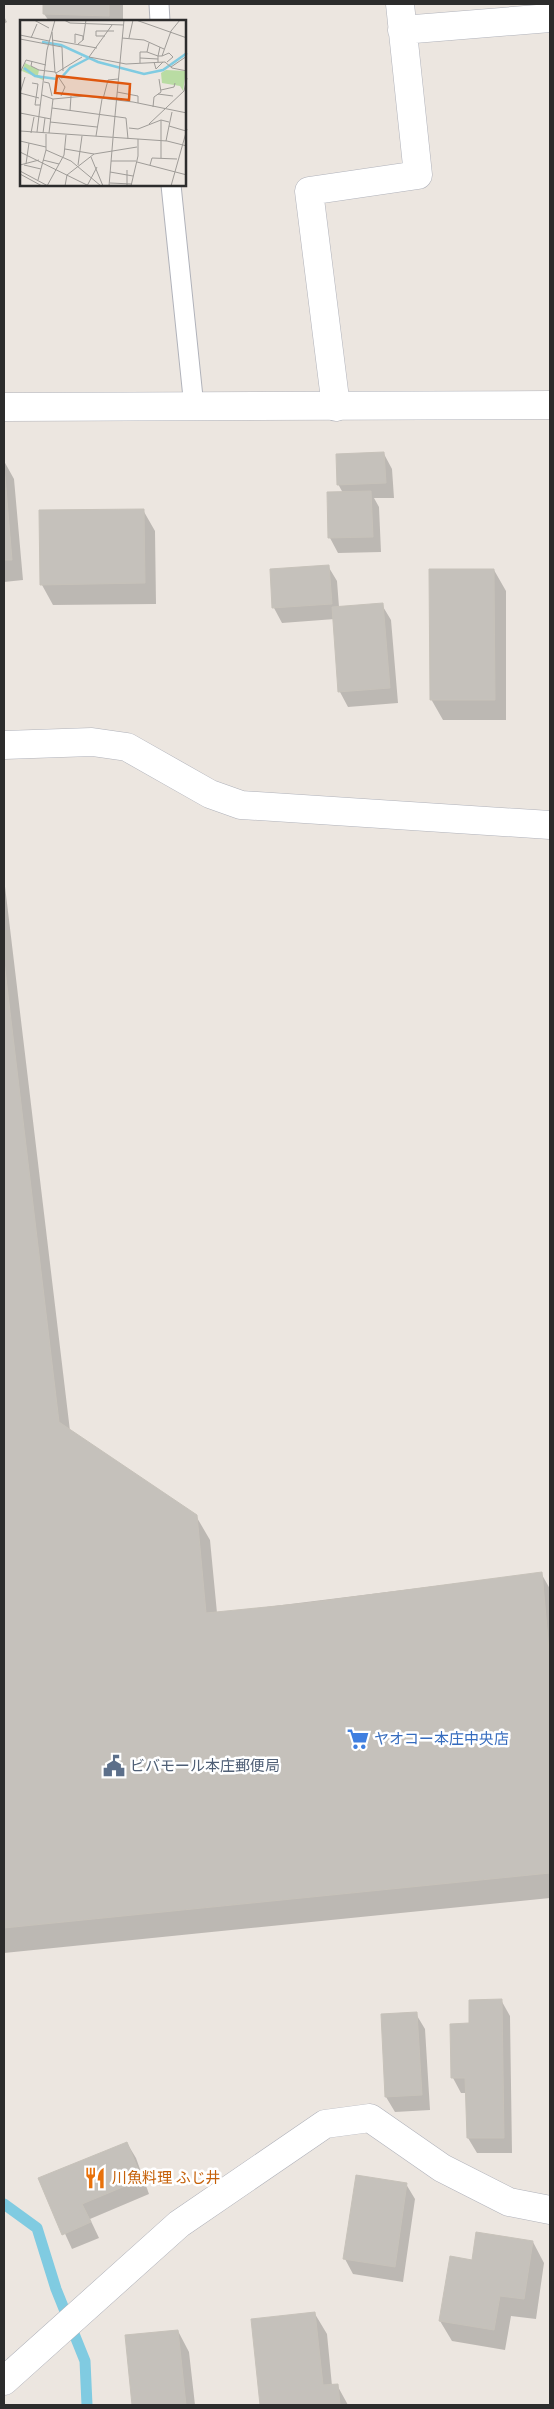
<svg xmlns="http://www.w3.org/2000/svg" width="554" height="2409" font-family="Roboto,'Noto Sans JP',sans-serif">
  <style>
    .shadow { fill: #0003 }
    .lines { fill: none; stroke-linecap: round; stroke-linejoin: round }
    .stream { stroke: #80cbe1; stroke-width: 11 }
    .building { fill: #c5c1bb; stroke: #c7c2ba }
    .service-casing { stroke: #b0b2ba; stroke-width: 21 }
    .minor-casing { stroke: #b0b2ba; stroke-width: 29 }
    .tertiary-casing { stroke: #b0b2ba; stroke-width: 29 }
    .service { stroke: #fff; stroke-width: 19 }
    .minor { stroke: #fff; stroke-width: 28 }
    .tertiary { stroke: #fff; stroke-width: 28 }
    .labels { text-anchor: middle; stroke-width: 5; stroke-linejoin: round; paint-order: stroke }
    .shop-label { font-size: 15px; fill: #366cbe; stroke: #fff; text-anchor: start }
    .service-label { font-size: 15px; fill: #4e5e75; stroke: #fff; text-anchor: start }
    .food-label { font-size: 15px; fill: #c56008; stroke: #fff; text-anchor: start }
    .inset-river { fill: none; stroke: #80cbe1; stroke-width: 2.5 }
    .inset-road { fill: none; stroke: #9f9c98; stroke-width: 1 }
    .view { fill: #df570e; fill-opacity: 0.15; stroke: #df570e; stroke-width: 2.5 }
    .inset-edge { fill: none; stroke: #2c2c2c; stroke-width: 2.5 }
  </style>
  <rect width="100%" height="100%" fill="#ece6e0"/>
  <path class="shadow" d="M44 4H123V21H49L44 14Z
    M4 16 7 22 4 24Z
    M384 454 392 469 394 498H374L379 507 381 552 338 553 330 538 343 493 338 484Z
    M4 461 14 479 23 580 4 582Z
    M143 510 155 531 156 604 53 605 42 585Z
    M328 566 337 581 339 607 382 605 391 620 398 703 348 707 340 692 335 619 282 623 274 608Z
    M494 570 506 591V720H443L431 699Z
    M4 878 70 1431 196 1516 210 1540 217 1613 541 1573 550 1589V1898L4 1953Z
    M501 2000 510 2016 512 2153H477L468 2138 467 2093H461L453 2078 470 2024Z
    M416 2014 425 2029 430 2110 395 2112 386 2097Z
    M127 2143 136 2158 149 2194 90 2219 99 2238 72 2249 40 2179Z
    M406 2184 415 2199 403 2282 353 2274 345 2259Z
    M533 2242 544 2263 536 2319 511 2316 505 2350 452 2341 440 2321 473 2261Z
    M315 2314 327 2334 332 2386 337 2385 348 2405H261L253 2320Z
    M178 2331 189 2352 195 2405H134L126 2337Z"/>
  <g class="lines">
    <path class="stream" d="M4 2204 37 2228 56 2289 85 2361 87 2405"/>
  </g>
  <path class="building" d="M43 4H109V16L43 14Z
    M384 452 386 483 337 485 336 454Z
    M4 464 12 560H4Z
    M371 491 373 537 328 538 327 492Z
    M144 509 145 583 40 585 39 510Z
    M329 565 332 604 272 608 270 569Z
    M429 569H494L495 700H430Z
    M383 603 390 688 338 692 332 607Z
    M4 961 59 1422 197 1515 206 1613 307 1603 542 1572 550 1662V1873L4 1928Z
    M502 1999 504 2138H467L465 2078H451L450 2024 469 2023V2000Z
    M417 2012 422 2095 385 2097 381 2014Z
    M127 2142 142 2179 82 2204 91 2222 62 2235 38 2178Z
    M356 2175 407 2183 395 2267 343 2259Z
    M476 2232 533 2241 524 2299 500 2296 494 2330 439 2321 450 2256 472 2260Z
    M315 2312 323 2385 338 2384 340 2404 260 2405 251 2319Z
    M178 2330 186 2405H132L125 2335Z"/>
  <g class="lines">
    <g class="service-casing">
      <path id="service" d="M159 4 160 21
        M171 185 194 407"/>
    </g>
    <g class="minor-casing">
      <path id="minor" d="M402 30 550 18
        M336 407 309 191 418 175 400 4
        M4 2381 179 2224 325 2124 370 2118 442 2168 509 2202 550 2210"/>
    </g>
    <g class="tertiary-casing">
      <path id="tertiary" d="M4 407 550 405
        M4 745 92 742 127 747 210 794 241 805 550 825"/>
    </g>
    <use href="#service" class="service"/>
    <use href="#minor" class="minor"/>
    <use href="#tertiary" class="tertiary"/>
  </g>
  <defs>
    <g id="supermarket-bare" transform="scale(1.725)"><path d="M-6-5.5h2.5l.6 2H6L4.5 2H-2.5L-4.4-4H-6ZM-1.5 3.2a1.3 1.3 0 1 0 .1 0ZM3 3.2a1.3 1.3 0 1 0 .1 0Z" fill="#3f7fe0" stroke="#fff" stroke-width="2.5" paint-order="stroke"/></g>
    <g id="civic-bare" transform="scale(1.725)"><path d="M-.6-6.5H3V-4.5H.6V-3L4-1V1h2V6H-6V1h2V-1L-.6-3ZM-1.2 2.5V6h2.4V2.5Z" fill="#5c6f8a" stroke="#fff" stroke-width="2.5" paint-order="stroke"/></g>
    <g id="restaurant-bare" transform="scale(1.725)"><path d="M-5-6h1v4h1v-4h1v4h1v-4h1v5L-1.5 .5V6h-2V.5L-5-1ZM5-6V6H3V1.5H1.5Q1.5-4 5-6Z" fill="#e8710a" stroke="#fff" stroke-width="2.5" paint-order="stroke"/></g>
  </defs>
  <g fill-rule="evenodd">
    <use href="#supermarket-bare" x="358" y="1739"/>
    <use href="#civic-bare" x="114" y="1766"/>
    <use href="#restaurant-bare" x="95" y="2178"/>
  </g>
  <g class="labels">
    <g class="shop-label">
      <text x="374" y="1744">ヤオコー本庄中央店</text>
    </g>
    <g class="service-label">
      <text x="130" y="1771">ビバモール本庄郵便局</text>
    </g>
    <g class="food-label">
      <text x="112" y="2183">川魚料理 ふじ井</text>
    </g>
  </g>
  <g transform="translate(20 20)">
    <rect width="166" height="166" fill="#ece6e0"/>
    <path d="M5 43 19 50 18 55 24 57 23 60 2 51ZM146 50 166 51 163 71 160 66 142 63 141 53Z" fill="#b9dca3"/>
    <path class="inset-river" d="M22 22 41 25 78 42 124 54 143 50 167 33M4 48 15 56 37 59M41 58 50 48 69 38"/>
    <path class="inset-road" d="M14 0 29 8M44 0 50 3 104 5M116 0 167 18M92 5 69 37 106 44 145 42 152 48 167 51M32 12 35 52 45 67 41 76M0 15 29 21M85 16H76V11H94M11 18 17 4M102 18 124 20 144 29M109 18 113 0M0 19 42 27 43 51M32 20 77 28M63 20 66 0M55 23V14L63 16V20L58 24M127 32 138 36 140 27M142 36 149 33 153 37 147 42M120 38 138 39M12 41 11 46 19 50 35 52M134 42 136 49 143 42M138 42V36H142L151 11 160 0M120 43V32H127L129 23M151 47 167 36M0 53 6 40 26 45M36 53 62 37M24 62 29 63 32 76M12 63 18 64 15 85H20M141 70 154 67 155 63M97 72 118 76V83M0 73 19 78M0 73 5 57M138 74 153 76M22 75 33 79 65 76 113 82 167 93M83 79 88 60 98 59M133 87 134 77 141 72 139 59M32 88 106 98 108 119M50 91 51 76M152 92 149 106 166 111M0 93 31 99M141 100V138M30 102 77 107M129 104 164 71 167 58M109 108 118 109 141 100 149 102M0 111 147 121 167 126M17 112 27 30 35 0M11 113 14 97M23 113 25 98M29 113 33 79M76 116 82 79M93 117 104 0M0 121 26 127M146 121 149 106M45 129 74 134M26 130 51 141 81 166M0 132 69 166M71 137 83 166M23 140 39 144M91 141H116M117 142 167 155M6 144 9 123M0 145 19 140M4 145 21 149M58 145 62 116M130 145 132 138 157 139M107 150V166M0 151 28 166M90 152 113 156M0 154 22 166M18 160 26 130V114M90 163 112 164M27 166 44 135 46 115M45 166 47 155 74 134 117 127M67 166 77 147M89 166 93 118M111 166 118 136V119M151 166 167 109"/>
    <path class="view" d="M37 56 110 64 109 80 35 73Z"/>
    <rect width="166" height="166" class="inset-edge"/>
  </g>
  <rect width="554" height="2409" fill="none" stroke="#2c2c2c" stroke-width="10"/>
</svg>
